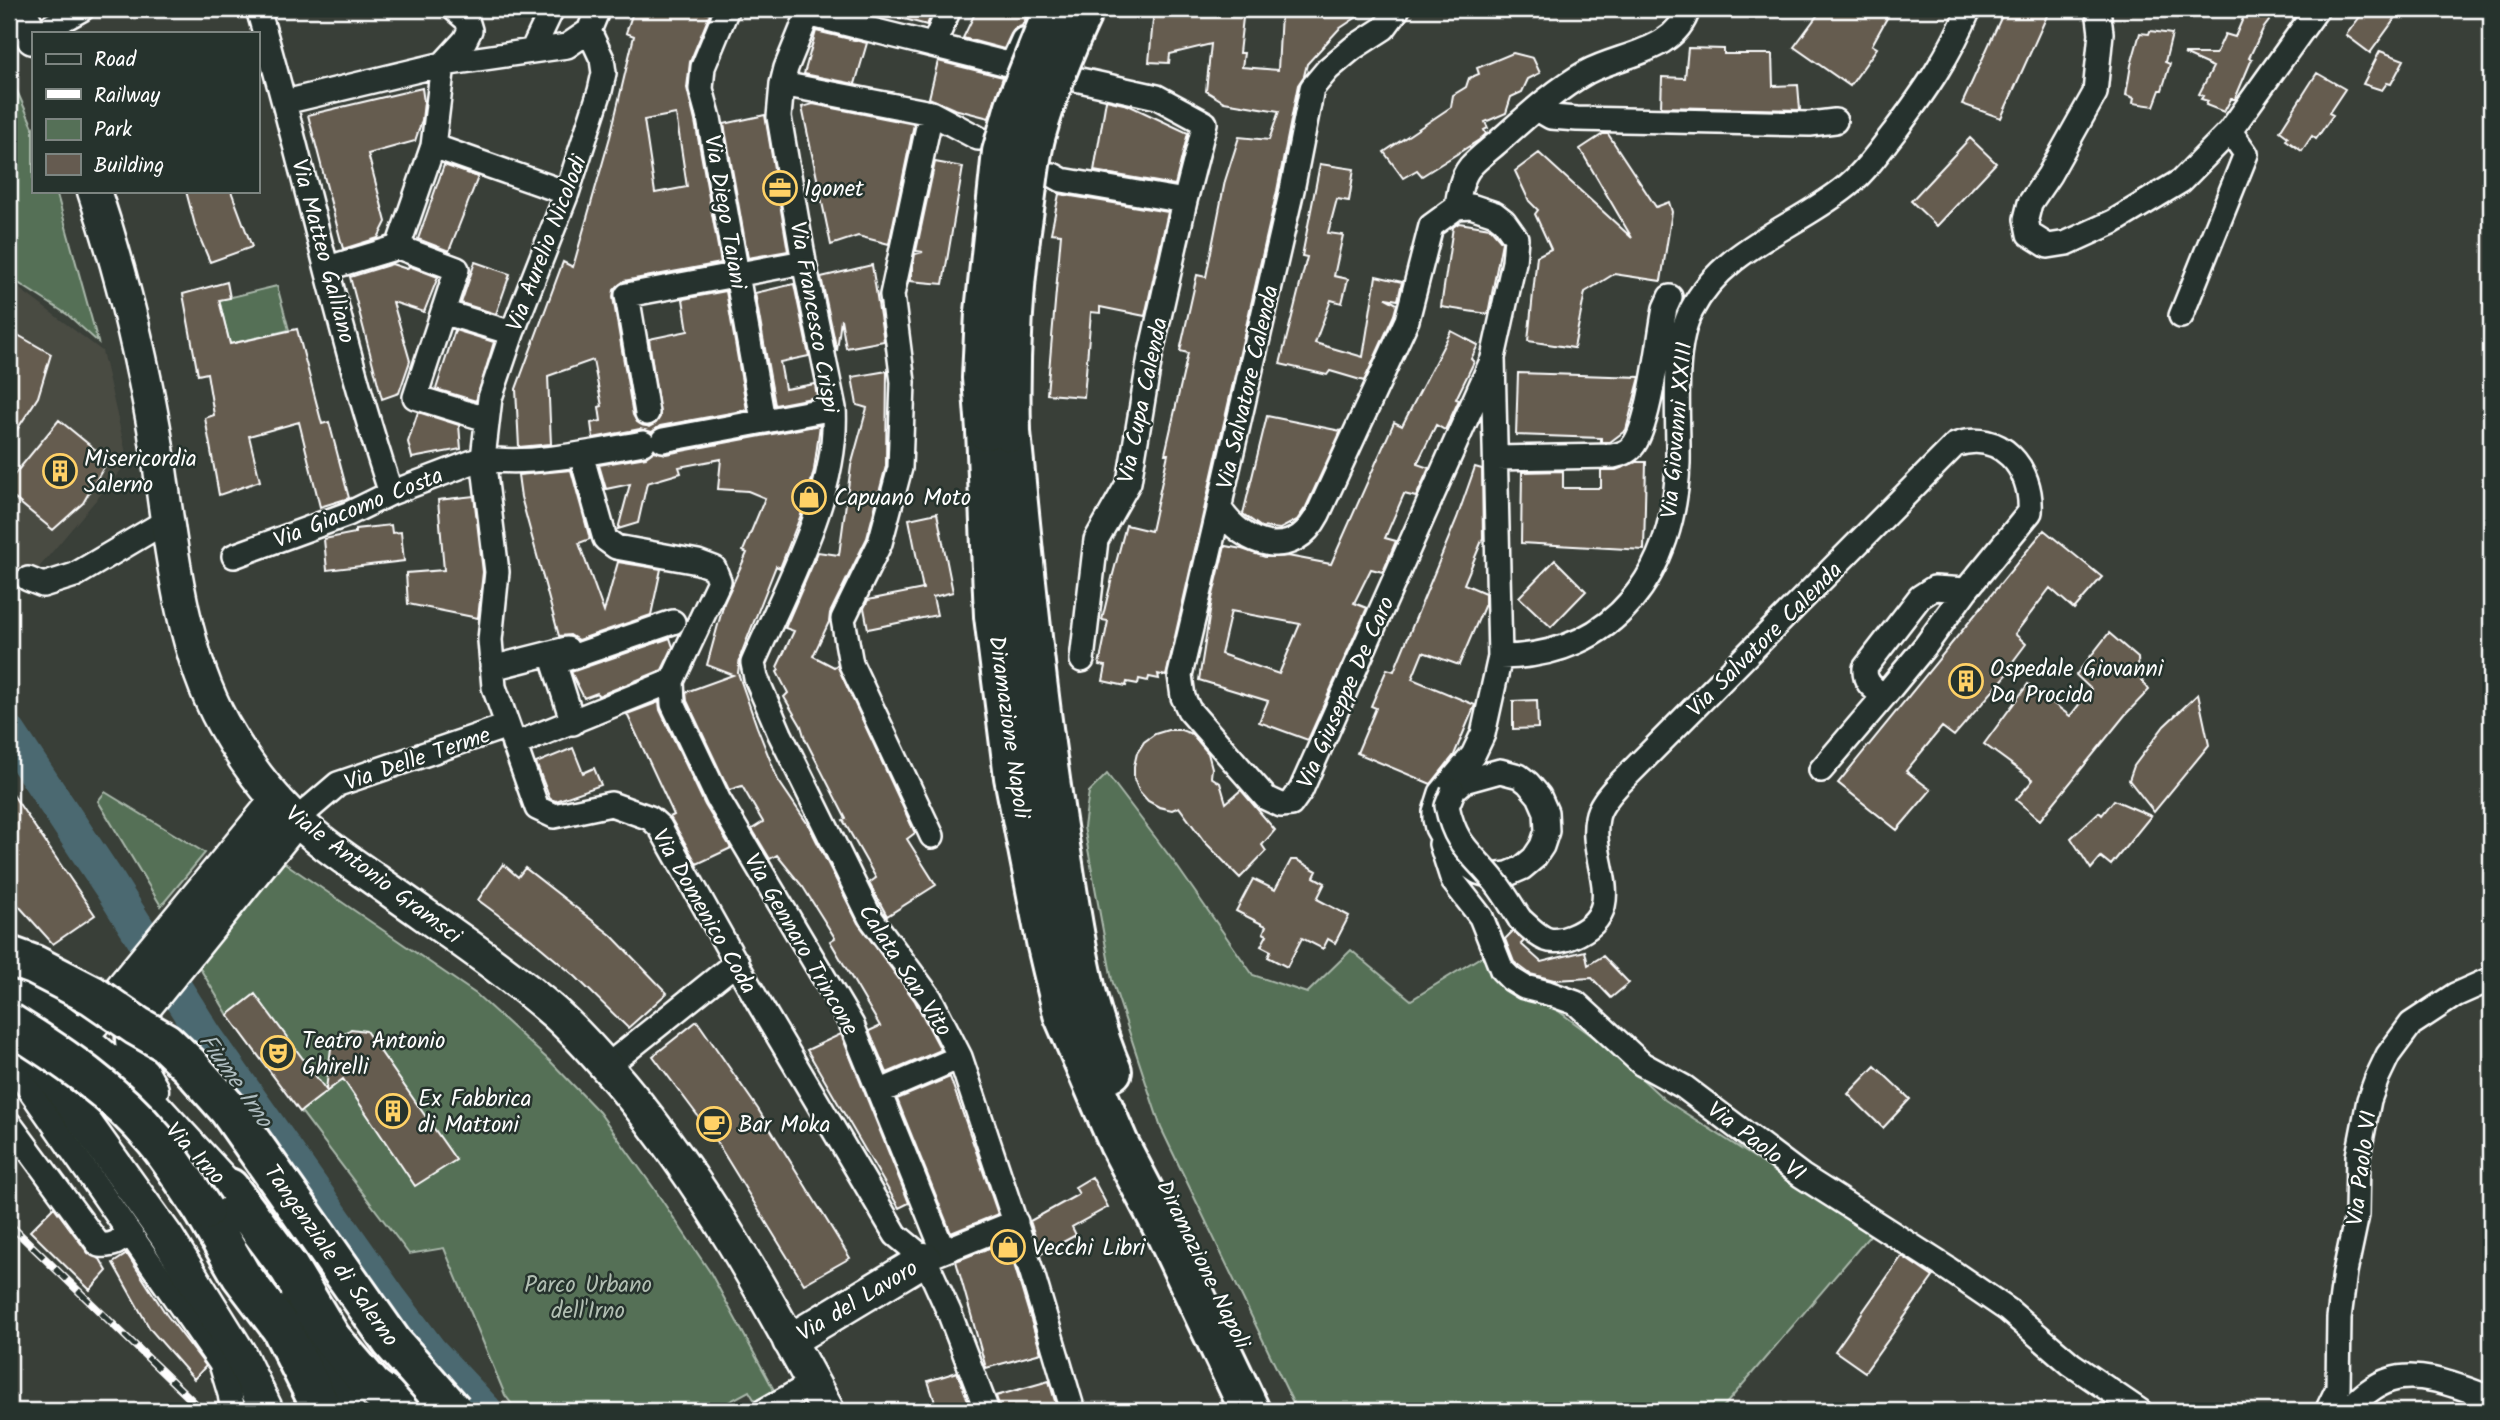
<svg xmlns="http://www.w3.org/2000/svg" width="2500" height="1420" font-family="Kalam,sans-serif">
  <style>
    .built { fill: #4a4b43 }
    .green { fill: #557057; stroke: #aab8ab; stroke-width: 2 }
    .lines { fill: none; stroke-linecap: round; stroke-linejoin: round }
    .river { stroke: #4b6971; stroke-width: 35 }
    .building { fill: #655b50; stroke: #fff; stroke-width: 2; fill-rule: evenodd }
    .street-casing { stroke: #fff; stroke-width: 28 }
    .secondary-casing { stroke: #fff; stroke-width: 37 }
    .highway-casing { stroke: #fff; stroke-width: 44 }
    .street { stroke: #26332d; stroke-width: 23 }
    .secondary { stroke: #26332d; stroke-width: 32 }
    .highway { stroke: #26332d; stroke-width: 38 }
    .rail-casing { stroke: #fff; stroke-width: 8 }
    .rail { stroke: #26332d; stroke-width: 5; stroke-dasharray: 16; stroke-linecap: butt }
    .street-bridge-casing { stroke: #fff; stroke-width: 28; stroke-linecap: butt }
    .highway-bridge-casing { stroke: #fff; stroke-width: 44; stroke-linecap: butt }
    .street-bridge { stroke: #26332d; stroke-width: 23 }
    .highway-bridge { stroke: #26332d; stroke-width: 38 }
    .labels { text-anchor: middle; stroke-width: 5; stroke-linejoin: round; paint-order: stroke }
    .poi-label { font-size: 23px; fill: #fff; stroke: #26332d; text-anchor: start }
    .street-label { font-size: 23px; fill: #fff; stroke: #26332d }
    .park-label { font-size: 23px; fill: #b2bfb3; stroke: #26332d }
    .water-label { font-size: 24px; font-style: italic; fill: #aebcbf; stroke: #26332d }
  </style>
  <rect width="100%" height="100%" fill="#393f38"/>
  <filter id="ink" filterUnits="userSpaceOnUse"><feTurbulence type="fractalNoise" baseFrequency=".0143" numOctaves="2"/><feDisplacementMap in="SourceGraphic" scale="14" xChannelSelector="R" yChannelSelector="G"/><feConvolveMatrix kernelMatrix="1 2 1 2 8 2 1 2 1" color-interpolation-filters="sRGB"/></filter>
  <g filter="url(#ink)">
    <path class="built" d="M13 284 102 351 128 462 25 584 9 573V291Z"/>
    <path class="green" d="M9 73 33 127V191H56L98 342 68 315 12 279 9 283Z
      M277 286 289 330 230 344 219 300Z
      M1107 774 1174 862 1253 975 1307 993 1351 950 1411 1000 1487 953 1498 984 1549 1004 1607 1047 1665 1100 1872 1233 1720 1411H1297L1161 1128 1112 980 1084 827 1089 792Z
      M105 792 205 853 161 906 98 801Z
      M282 861 476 994 552 1063 599 1112 653 1187 710 1272 774 1390 755 1401 749 1391 712 1411H517L505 1395 444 1248 409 1254 228 1015 198 965Z"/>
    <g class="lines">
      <path class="river" d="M9 733 110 885 205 1036 389 1298 430 1352 485 1411"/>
    </g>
    <path class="building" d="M634 9H697L710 14 690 62 687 88 695 121 721 263 624 281 614 290 613 297 633 415 637 422 649 427 656 423 660 417 649 339 688 331 683 299 726 291 747 410 660 426 652 432 640 429 593 438 591 423 601 421 599 407 602 406 593 360 548 376 551 444 519 447 516 389 563 262 573 267 610 137 634 36 626 33ZM676 114 687 187 655 193 644 120Z
      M887 9H934L927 25 886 14Z
      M977 9H1030L1022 26 1015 28 1011 34 1004 49 963 38Z
      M1154 9H1244L1239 53H1244L1242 67 1278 70 1281 13 1317 9H1369L1339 29 1307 64 1304 76 1298 85 1277 191 1166 676 1158 674 1159 679 1149 677 1148 681 1139 679 1138 684 1127 682 1126 686 1103 681 1106 666 1099 665 1108 621 1102 620 1112 578 1126 525 1151 531 1168 454H1165L1188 353 1180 351 1197 275 1206 277 1225 181 1239 137 1269 140 1279 111 1224 102 1206 91 1211 44 1170 54 1169 63 1149 62Z
      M1822 9H1892L1872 45 1877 48 1850 86 1794 47Z
      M2005 9H2050L2001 118 1962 104Z
      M2247 9H2278L2263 29 2249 58 2252 59 2235 99H2231L2224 112 2206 105 2208 101 2201 99 2203 96 2199 94 2213 67 2184 54H2216L2225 34 2235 37Z
      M2366 9H2402L2370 53 2346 35Z
      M816 31 867 43 855 84 804 74Z
      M2150 31 2172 34 2165 62 2170 64 2162 90H2160L2154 106 2133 103 2134 98 2126 95 2131 65 2140 33 2149 34Z
      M1688 48 1724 49V54H1772L1773 86 1798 85 1800 110 1661 107 1662 77 1685 78Z
      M2380 51 2404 60 2391 84 2387 83 2382 90 2363 84Z
      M1513 53 1533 58 1540 73 1528 79 1522 92 1511 97 1506 113 1485 122 1488 128 1484 130 1486 134 1479 140 1422 176 1417 170 1403 178 1384 152 1451 107 1453 95 1466 87 1469 78 1479 74 1477 68Z
      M938 61 1003 77 989 118 954 109 929 98Z
      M2317 73 2345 89 2329 113 2333 115 2316 139 2312 136 2302 151 2286 140 2288 137 2280 131Z
      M422 88 424 102 422 120 415 141 368 154 386 222 378 238 343 249 308 115Z
      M1106 100 1128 105 1188 133 1175 185 1094 171Z
      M813 104 914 124 889 244 858 236 831 245 802 107Z
      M765 115 788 251 748 258 724 124Z
      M1603 134H1608L1656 207 1669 202 1672 212 1661 281 1614 274 1585 292 1574 348 1528 341 1537 256 1551 249 1535 214 1538 210 1529 201 1515 171 1539 153 1632 238 1580 149Z
      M1970 138 1996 163 1937 226 1911 201Z
      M935 162 963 167 943 284 910 281 915 254 923 252 916 251Z
      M1320 164 1354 169 1349 201 1337 199 1328 233 1343 235 1334 276 1348 279 1342 303 1331 300 1315 343 1363 357 1376 276 1402 282 1398 300 1386 298 1397 304 1394 315 1364 381 1330 371 1327 375 1280 364 1307 257 1302 256Z
      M444 165 478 177 449 251 418 239Z
      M186 191H231L252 247 210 262 196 229Z
      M1059 194 1168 212 1145 316 1100 307V313L1091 312 1084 397 1047 394 1061 234 1051 233Z
      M1459 223 1490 228 1502 242 1488 314 1441 307 1453 227Z
      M475 262 510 274 496 314 461 303Z
      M392 264 407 269 409 266 438 277 424 312 393 302 410 361 399 393 382 399 350 277Z
      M872 265 884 341 846 348 841 319 837 351 821 277Z
      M227 282 230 298 219 300 230 344 297 329 322 424 329 422 349 498 320 507 299 422 249 436 260 481 219 495 205 418 214 415 207 373 198 375 183 294Z
      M794 284 809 356 780 362 785 389 815 384 817 397 775 405 755 293Z
      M9 330 51 354 38 397 9 442Z
      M455 330 494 342 476 401 436 389Z
      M1451 331 1478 345 1471 359 1474 362 1456 399 1459 400 1445 430 1436 425 1417 464 1429 468 1416 497 1404 494 1385 538 1396 541 1383 572 1371 569 1354 603 1367 608 1308 740 1259 722 1268 701 1199 680 1212 599 1225 546 1242 549 1265 557 1288 556 1331 564 1394 422 1402 426ZM1231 611 1300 624 1279 674 1221 654Z
      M887 371 886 466 867 538 830 613 829 622 813 656 834 667 837 665 915 833 907 839 936 885 887 916 869 883 876 878 843 820 846 819 805 739 801 726 784 697 788 693 777 672 779 670 777 667 794 631 785 628 818 552 839 555 851 466 867 408 857 405 852 377Z
      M1518 373 1640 377 1626 430 1610 442H1601V438L1516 435Z
      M418 412 459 425 461 449 412 458 408 442Z
      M1267 416 1341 431 1306 507 1297 520 1280 529 1261 527 1243 514Z
      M59 420 108 460 83 503 53 530 9 494V481Z
      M820 425 814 470 806 502 780 568 776 566 740 657 738 673 757 727 778 780 809 826 858 923 915 1001 941 1050 887 1073 869 1031 880 1026 830 941 835 938 803 887 777 855 770 859 752 829 763 822 742 786 729 790 687 701 686 692 733 675 707 665 724 603 747 553 743 551 765 498 748 491 718 489 721 459 679 467 681 473 647 483 638 523 618 529 630 484 606 489 599 465 646 457 654 451 666 454Z
      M1636 462H1646L1644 550 1521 543 1522 472 1563 471V488H1601V470H1616Z
      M1475 467 1482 469 1483 538 1464 584 1485 593V604L1459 665 1423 652 1412 679 1475 705 1454 755 1431 784 1357 753 1376 708 1371 706 1387 669 1394 671 1457 518Z
      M571 470 590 539 579 543 604 612 618 562 661 569 651 615 578 640 570 635 559 636 521 497 518 475Z
      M474 496 483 572 478 618 408 604 406 573 444 570 438 500Z
      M937 513 953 592 933 597 937 615 868 629 864 608 868 600 923 589 909 519Z
      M391 525 392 533 401 532 404 561 327 570 324 539 355 533V529Z
      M2044 530 2102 577 2074 609 2050 588 2015 634 2026 644 2008 668 2011 670 1954 736 1942 727 1906 771 1931 790 1897 830 1838 783Z
      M1555 560 1586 591 1551 627 1519 597Z
      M2109 633 2138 658 2139 676 2149 690 2125 715 2040 820 2016 800 2033 780 1984 744 2028 684 2070 716 2091 689 2076 675Z
      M670 638 673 647 662 670 598 696 597 693 584 698 571 672Z
      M2198 694 2209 745 2154 812 2129 780 2134 766 2164 726Z
      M1537 700 1538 728 1513 729V701Z
      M659 702 660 710 705 805 731 848 697 864 670 817 674 815 627 714Z
      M1168 730H1181L1192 734 1208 753 1212 768 1211 777 1220 783 1226 803 1241 790 1275 830 1262 845 1266 851 1240 878 1204 841 1179 807 1172 810 1159 807 1148 801 1139 791 1134 779V766L1137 753 1144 742 1155 734Z
      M573 748 583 773 594 768 601 785 556 801 550 799 536 763Z
      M9 789 95 915 53 944 9 895Z
      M2114 800 2151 816 2111 865 2101 857 2091 869 2071 838 2099 812 2102 815Z
      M1291 860H1297L1317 871 1314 877 1325 883 1317 899 1349 916 1335 943 1328 939 1323 949 1302 938 1287 967 1268 957 1271 951 1261 946 1267 935 1263 933 1266 926 1236 911 1253 879 1275 890Z
      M503 864 518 877 525 868 611 935 667 993 628 1028 576 977 532 940 478 900Z
      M1513 931 1524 941 1521 944 1541 962 1585 951 1588 965 1603 956 1629 983 1611 998 1592 978 1554 980 1530 974 1514 962 1505 939Z
      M255 994 326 1090 331 1048 335 1041 351 1029 366 1031 456 1160 415 1186 343 1079 300 1112 228 1015Z
      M697 1021 758 1109 850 1258 804 1284 713 1136 653 1056Z
      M841 1034 909 1203 899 1208 807 1050Z
      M1875 1066 1910 1099 1883 1128 1848 1094Z
      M950 1077 998 1214 951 1233 897 1099Z
      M1092 1177 1108 1207 1072 1227 1076 1235 1041 1254 1030 1221 1079 1194 1075 1187Z
      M54 1207 88 1253 100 1259 107 1271 90 1290 30 1231Z
      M1007 1241 1041 1353 986 1368 956 1261Z
      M127 1254 166 1314 206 1366 194 1379 150 1329 113 1263Z
      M1902 1256 1933 1277 1865 1372 1835 1351Z
      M957 1372 972 1411H938L928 1381Z
      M1049 1381 1058 1411H1001L996 1396Z"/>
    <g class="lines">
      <g class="street-casing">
        <path id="street" d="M258 9C305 169 338 334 391 493
          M727 9 703 67 701 89 709 118 763 420
          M810 9 786 68 782 84 779 117 804 262 834 408C839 494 786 586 753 663L756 678 780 734 870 917 930 998 960 1057 1032 1273 1073 1411
          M1398 9 1384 28 1353 48 1328 69 1312 88 1292 190 1219 508C1245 547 1293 562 1318 514L1407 320 1431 226 1457 207 1471 206 1495 214 1504 221 1516 238 1514 262 1493 358 1500 657 1483 734 1473 755 1441 793 1435 812V819L1437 828 1447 846 1457 858 1478 872 1491 876 1508 874 1522 868 1534 858 1542 846 1547 831 1546 812 1539 796 1528 783 1519 776 1500 771 1464 781 1453 791
          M2098 9 2101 33 2095 93 2049 175 2030 203 2026 219 2029 234 2048 246 2067 243 2113 222 2181 181 2230 131 2317 9
          M808 14 1012 65 1023 40
          M589 31 602 59 604 73 600 91 567 193 512 333 490 398 483 458 497 572 490 640 494 687 537 808 554 816 611 804 650 818 660 827 757 1000 896 1235 925 1259 949 1312 987 1411
          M589 31 598 9
          M39 33 82 9
          M934 44 949 9
          M533 49 552 9
          M443 64 465 40 470 30 467 20 454 9
          M1071 78 1157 97 1205 123 1185 201 1150 357 1129 482 1096 540 1082 660
          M782 84 931 113 978 138
          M285 102 443 64 567 46 589 31
          M1537 109 1551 117 1577 119 1810 124 1835 121
          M931 113 892 295 903 382 900 468 880 543 843 619 851 664 932 836
          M433 146 567 193
          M1053 175 1062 180 1185 201
          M1457 207C1459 193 1461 178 1470 167 1478 158 1489 150 1498 142 1526 117 1555 90 1587 72 1620 54 1676 52 1688 9
          M398 247 457 269 415 397 486 419
          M328 268 398 247 433 146 443 64
          M443 312 512 333
          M2181 316 2246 154 2230 131
          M647 413 627 295 804 262
          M663 440 834 408
          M581 454 605 539 616 547 698 562 714 568 719 581 672 681 673 704 718 799 852 1025 943 1250
          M483 458C525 467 599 451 643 443
          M1497 458 1613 456C1621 454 1627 453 1632 447 1650 427 1659 338 1665 308L1670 297
          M1221 501 1180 675 1183 697 1189 710 1266 798 1281 805 1291 804 1301 790 1491 363
          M234 556 348 514 391 493 483 458
          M28 579 43 585 75 575 168 520
          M1500 657C1616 657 1674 572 1678 463 1679 420 1671 349 1691 311 1723 249 1790 230 1842 190 1864 174 1879 151 1895 131 1925 91 1950 55 1969 9
          M492 668 567 649
          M573 723 554 663 673 622
          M514 745 672 681
          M1821 770 1884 696
          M296 820 338 784 507 726
          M1441 844 1453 881 1481 917 1502 970 1511 979 1524 987 1548 993 1576 1003 1642 1064 1684 1087 1802 1176 1948 1269 2008 1310 2071 1364 2140 1411
          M1520 919C1538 935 1546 947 1571 937 1633 912 1588 862 1597 818 1599 806 1609 795 1617 786L1955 445C2000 429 2033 468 2030 512L1966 590 1934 588 1920 597 1865 668C1864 683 1873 688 1884 696L1926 645 1966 590
          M9 1060 221 1364 230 1394 233 1411
          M606 1067 737 962
          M879 1092 960 1057
          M9 1123 99 1245C111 1246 123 1243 126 1230
          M931 1256 1016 1222
          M764 1411 813 1383
          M2327 1411 2338 1388 2339 1318 2345 1272 2357 1215 2358 1156 2369 1100 2377 1078 2388 1055 2411 1024 2455 995 2491 979
          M2346 1411C2359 1399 2373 1385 2390 1380 2422 1370 2461 1388 2491 1398"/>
      </g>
      <g class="secondary-casing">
        <path id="secondary" d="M19 9 33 38
          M94 191C121 270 139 345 154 428 169 522 176 640 223 724 241 756 263 787 289 813 315 839 347 860 377 881 438 925 500 965 556 1014 580 1036 601 1060 622 1085 705 1184 767 1298 828 1411
          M9 976 51 1015 81 1037 128 1078 229 1188 239 1210
          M93 1023 277 800
          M24 1037 167 1237 239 1353 267 1411
          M152 1090C138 1066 125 1045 136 1018L296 820
          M292 1308 348 1411
          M789 1341 925 1259"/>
      </g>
      <g class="highway-casing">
        <path id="highway" d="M986 430 994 616 1014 777 1047 946 1063 1014 1119 1144 1164 1230 1250 1411
          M1011 432C1025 576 1039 721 1063 864 1074 934 1084 1006 1112 1071
          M229 1188 289 1268 331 1338 373 1387 405 1411
          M204 1211 241 1275 281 1328 323 1411"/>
      </g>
      <use href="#street" class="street"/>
      <use href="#secondary" class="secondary"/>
      <use href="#highway" class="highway"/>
      <g class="rail-casing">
        <path id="rail" d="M9 1224 203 1411"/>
      </g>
      <use href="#rail" class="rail"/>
      <g class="street-bridge-casing">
        <path id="street-bridge" d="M1453 791 1447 806C1456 848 1472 852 1496 883 1505 894 1512 907 1520 919"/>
      </g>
      <g class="highway-bridge-casing">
        <path id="highway-bridge" d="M986 430 982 378 985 312 1002 152 1015 106 1053 11
          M1011 432C1009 354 1013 279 1025 202 1028 180 1030 156 1036 134 1048 91 1065 49 1084 9
          M9 956 34 965 92 995 137 1026 165 1042 189 1065 229 1110 392 1342 453 1411
          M9 1023C62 1056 114 1091 155 1140 173 1161 188 1187 204 1211"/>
      </g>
      <use href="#street-bridge" class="street-bridge"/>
      <use href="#highway-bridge" class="highway-bridge"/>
    </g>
  </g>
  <defs>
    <g id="office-ring" transform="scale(1.75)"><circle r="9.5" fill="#26332d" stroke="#ffd166" stroke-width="1.5"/><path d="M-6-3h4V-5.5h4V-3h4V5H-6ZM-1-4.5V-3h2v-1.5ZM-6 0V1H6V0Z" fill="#ffd166"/></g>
    <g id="building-ring" transform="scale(1.75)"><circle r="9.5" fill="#26332d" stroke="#ffd166" stroke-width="1.5"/><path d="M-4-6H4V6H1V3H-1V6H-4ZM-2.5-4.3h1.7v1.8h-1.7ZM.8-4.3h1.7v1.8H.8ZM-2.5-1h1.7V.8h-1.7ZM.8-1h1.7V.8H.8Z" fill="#ffd166"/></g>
    <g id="shop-ring" transform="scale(1.75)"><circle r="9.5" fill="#26332d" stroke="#ffd166" stroke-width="1.5"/><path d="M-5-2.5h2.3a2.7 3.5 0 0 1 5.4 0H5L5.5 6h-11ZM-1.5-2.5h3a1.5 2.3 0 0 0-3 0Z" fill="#ffd166"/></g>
    <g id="theatre-ring" transform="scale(1.75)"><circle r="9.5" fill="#26332d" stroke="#ffd166" stroke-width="1.5"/><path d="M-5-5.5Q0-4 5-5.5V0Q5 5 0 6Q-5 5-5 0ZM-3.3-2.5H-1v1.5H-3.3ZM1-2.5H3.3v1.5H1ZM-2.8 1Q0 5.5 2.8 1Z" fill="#ffd166"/></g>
    <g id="cafe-ring" transform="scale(1.75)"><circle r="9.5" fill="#26332d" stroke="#ffd166" stroke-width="1.5"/><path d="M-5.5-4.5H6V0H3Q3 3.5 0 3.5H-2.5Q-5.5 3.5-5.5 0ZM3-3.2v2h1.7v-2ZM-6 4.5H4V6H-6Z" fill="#ffd166"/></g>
  </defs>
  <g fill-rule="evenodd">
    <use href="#office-ring" x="780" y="188"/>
    <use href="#building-ring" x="60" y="471"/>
    <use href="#shop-ring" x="809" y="497"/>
    <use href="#building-ring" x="1966" y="681"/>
    <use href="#theatre-ring" x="278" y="1053"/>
    <use href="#building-ring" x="393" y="1111"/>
    <use href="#cafe-ring" x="714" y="1124"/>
    <use href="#shop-ring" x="1008" y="1247"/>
  </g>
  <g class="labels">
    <g class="poi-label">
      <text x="804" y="196">Igonet</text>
      <text x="84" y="466">Misericordia<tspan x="84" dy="26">Salerno</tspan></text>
      <text x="834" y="505">Capuano Moto</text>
      <text x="1990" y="676">Ospedale Giovanni<tspan x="1990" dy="26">Da Procida</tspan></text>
      <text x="302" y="1048">Teatro Antonio<tspan x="302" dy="26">Ghirelli</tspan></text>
      <text x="418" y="1106">Ex Fabbrica<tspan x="418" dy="26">di Mattoni</tspan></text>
      <text x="738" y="1132">Bar Moka</text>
      <text x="1032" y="1255">Vecchi Libri</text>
    </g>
    <g class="street-label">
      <text transform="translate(726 212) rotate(80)" y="8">Via Diego Taiani</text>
      <text transform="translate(546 243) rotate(-69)" y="8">Via Aurelio Nicolodi</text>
      <text transform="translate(324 251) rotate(75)" y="8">Via Matteo Galliano</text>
      <text transform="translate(815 317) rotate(80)" y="8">Via Francesco Crispi</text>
      <text transform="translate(1247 387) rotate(-77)" y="8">Via Salvatore Calenda</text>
      <text transform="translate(1142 400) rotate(-78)" y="8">Via Cupa Calenda</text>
      <text transform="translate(1676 430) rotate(-85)" y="8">Via Giovanni XXIII</text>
      <text transform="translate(358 507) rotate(-22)" y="8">Via Giacomo Costa</text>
      <text transform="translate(1764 639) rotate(-45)" y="8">Via Salvatore Calenda</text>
      <text transform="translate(1345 692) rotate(-66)" y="8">Via Giuseppe De Caro</text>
      <text transform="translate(1010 727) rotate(82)" y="8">Diramazione Napoli</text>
      <text transform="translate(417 758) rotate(-19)" y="8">Via Delle Terme</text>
      <text transform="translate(374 874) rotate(37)" y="8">Viale Antonio Gramsci</text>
      <text transform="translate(705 911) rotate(60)" y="8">Via Domenico Coda</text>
      <text transform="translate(802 944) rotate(60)" y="8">Via Gennaro Trincone</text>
      <text transform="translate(906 970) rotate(57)" y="8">Calata San Vito</text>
      <text transform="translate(1757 1141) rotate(37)" y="8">Via Paolo VI</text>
      <text transform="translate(196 1153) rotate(47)" y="8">Via Irno</text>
      <text transform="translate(2361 1168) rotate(-83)" y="8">Via Paolo VI</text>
      <text transform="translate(332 1255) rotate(55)" y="8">Tangenziale di Salerno</text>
      <text transform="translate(1204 1264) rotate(64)" y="8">Diramazione Napoli</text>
      <text transform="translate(857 1300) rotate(-31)" y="8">Via del Lavoro</text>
    </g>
    <g class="park-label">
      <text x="588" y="1292">Parco Urbano<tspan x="588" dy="26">dell'Irno</tspan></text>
    </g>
    <g class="water-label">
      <text transform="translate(236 1080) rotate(55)" y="8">Fiume Irno</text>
    </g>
  </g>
  <rect width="2500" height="1420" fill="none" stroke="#26332d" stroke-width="35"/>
  <rect x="18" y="18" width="2465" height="1385" fill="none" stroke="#fff" stroke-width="2.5" filter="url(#ink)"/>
  <rect x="32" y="32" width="228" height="161" fill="#26332d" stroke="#7d8581" stroke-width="2"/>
  <rect x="46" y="54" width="35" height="10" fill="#26332d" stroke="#7d8581" stroke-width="2"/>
  <text x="94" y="66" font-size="21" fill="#ffffff">Road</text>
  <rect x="46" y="89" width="35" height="10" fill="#ffffff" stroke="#7d8581" stroke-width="2"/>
  <text x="94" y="102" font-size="21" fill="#ffffff">Railway</text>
  <rect x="46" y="119" width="35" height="21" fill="#557057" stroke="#7d8581" stroke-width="2"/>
  <text x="94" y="136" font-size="21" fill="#ffffff">Park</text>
  <rect x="46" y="154" width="35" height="21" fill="#655b50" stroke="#7d8581" stroke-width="2"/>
  <text x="94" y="172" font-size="21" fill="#ffffff">Building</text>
</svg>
